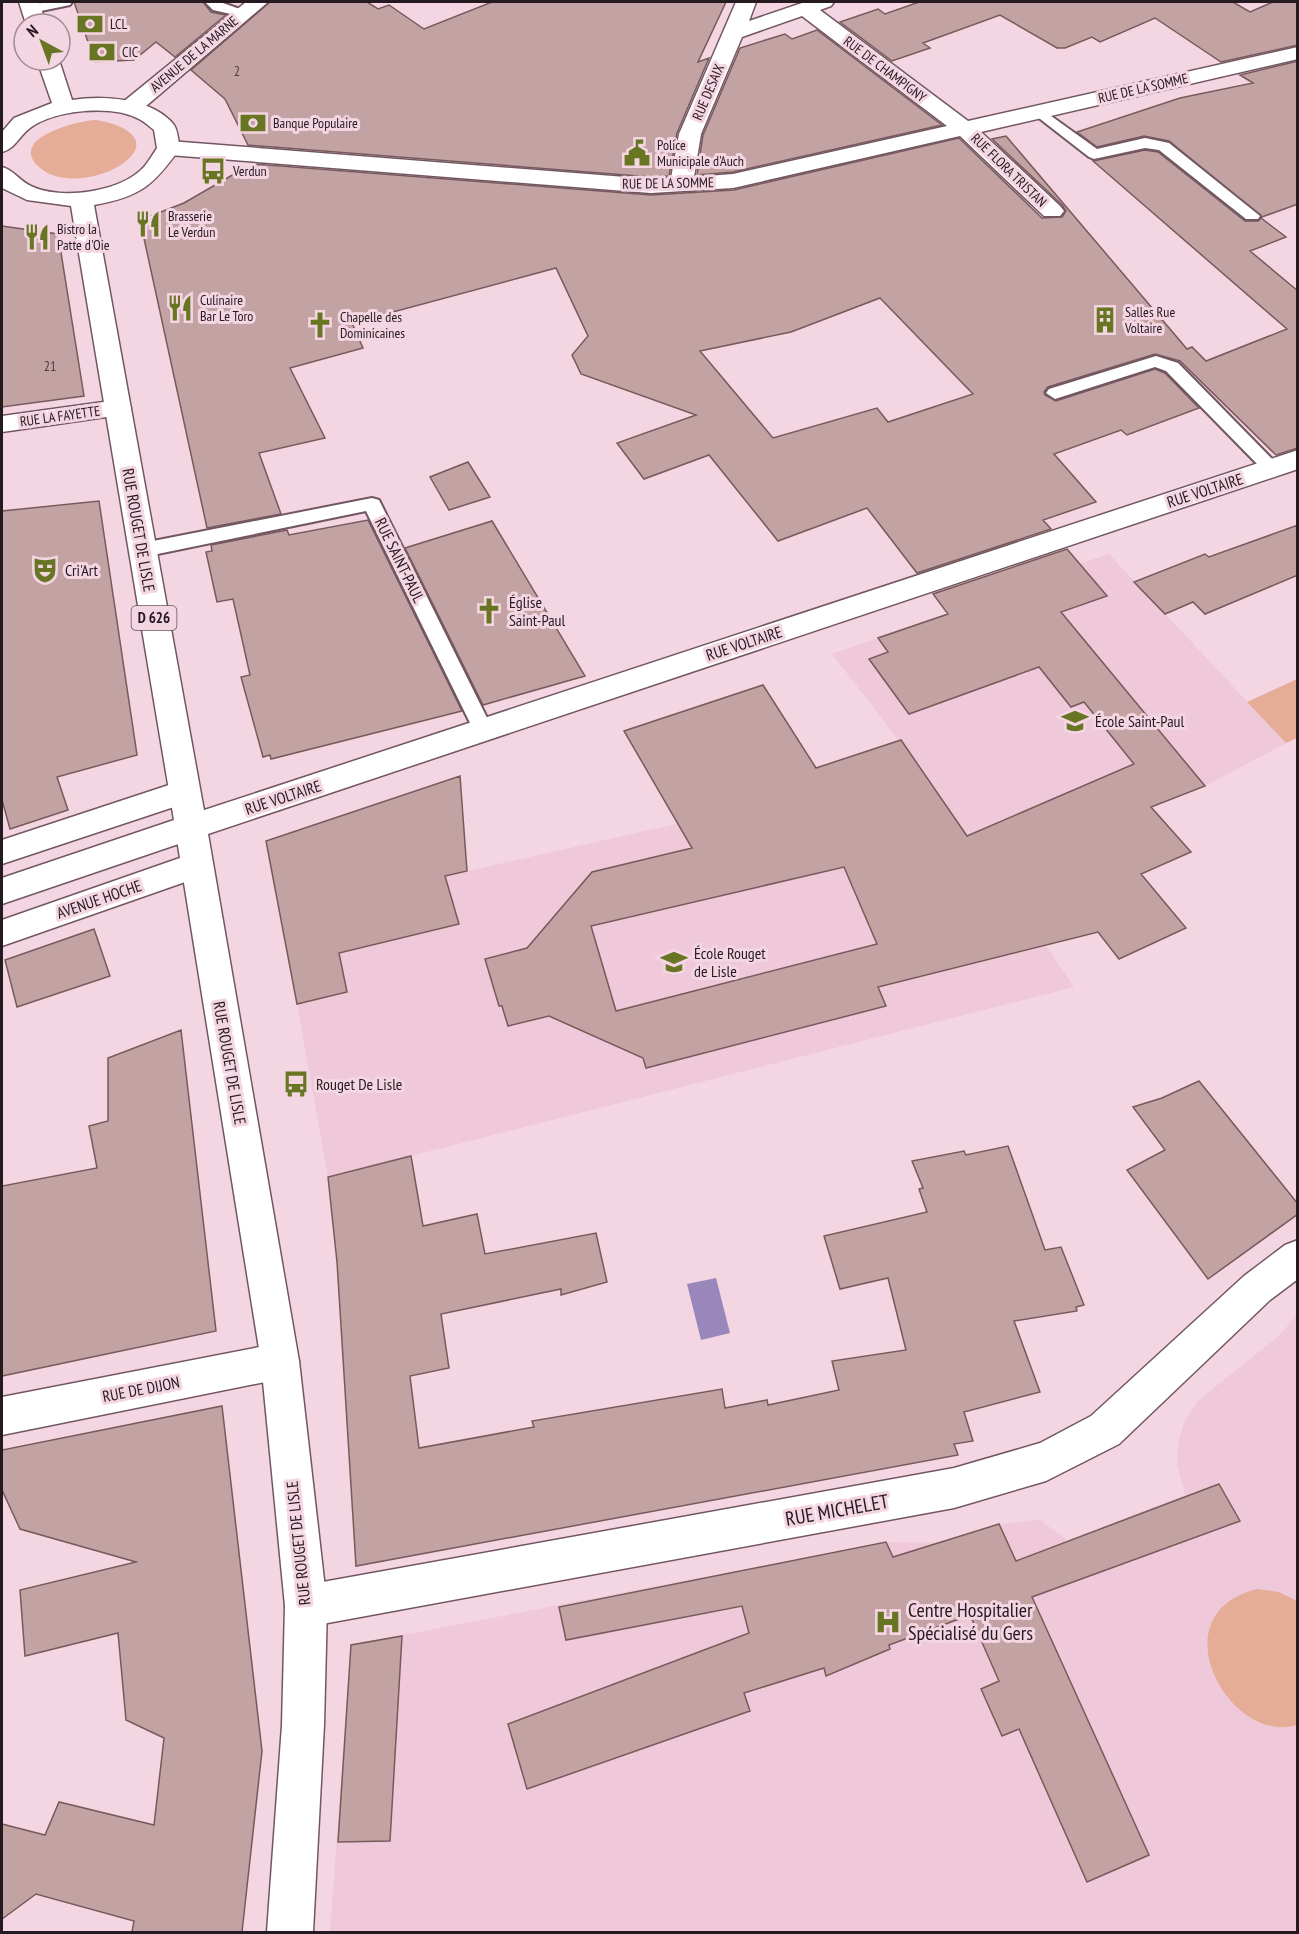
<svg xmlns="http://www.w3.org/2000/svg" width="1299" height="1934" font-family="'PT Sans Narrow',sans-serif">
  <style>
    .built { fill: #efc8d9 }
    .green { fill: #e5ad98 }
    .water { fill: #9987bc }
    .building { fill: #c3a2a3; stroke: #775a5b; stroke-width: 1.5; fill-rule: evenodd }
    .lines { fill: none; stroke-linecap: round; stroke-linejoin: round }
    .lane-casing { stroke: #725763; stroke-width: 4 }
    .street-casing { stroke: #725763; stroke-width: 3 }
    .secondary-casing { stroke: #725763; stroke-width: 3 }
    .primary-casing { stroke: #725763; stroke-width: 3 }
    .lane { fill: #fff; fill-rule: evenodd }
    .street { fill: #fff; fill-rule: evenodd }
    .secondary { fill: #fff; fill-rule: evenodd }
    .primary { fill: #fff; fill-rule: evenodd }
    .labels { text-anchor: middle; stroke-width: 6; stroke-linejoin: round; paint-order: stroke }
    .far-poi-label { font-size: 14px; fill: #251a1f; stroke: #f4d5e2; text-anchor: start }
    .far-street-label { font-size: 14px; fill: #251a1f; stroke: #f4d5e2 }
    .number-label { font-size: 14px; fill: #4c3c40 }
    .shield { fill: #f4d5e2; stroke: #63525a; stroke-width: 1.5 }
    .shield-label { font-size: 15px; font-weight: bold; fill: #251a1f }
    .street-label { font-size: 16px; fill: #251a1f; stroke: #f4d5e2 }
    .poi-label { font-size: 16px; fill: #251a1f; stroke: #f4d5e2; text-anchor: start }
    .near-street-label { font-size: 20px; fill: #251a1f; stroke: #f4d5e2 }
    .near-poi-label { font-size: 20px; fill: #251a1f; stroke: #f4d5e2; text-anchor: start }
  </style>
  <rect width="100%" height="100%" fill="#f4d5e2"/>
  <path class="built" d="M1109 554 1286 743 1205 786 1164 802 1141 815 1000 878 1074 987 328 1177 281 913 921 769 832 654 1014 591 1011 587Z
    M1297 1314V1932H330L351 1645 886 1542 939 1543 999 1524 1040 1520 1067 1540 1185 1495 1177 1464 1178 1444 1185 1420 1199 1400 1281 1334Z"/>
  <path class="green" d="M95 120C116 122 156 137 125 162 105 178 60 187 39 167 7 138 78 121 95 120Z
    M1297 679V738L1286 743 1247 702Z
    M1257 1589 1279 1592 1297 1601V1725C1230 1746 1156 1614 1257 1589Z"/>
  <path class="water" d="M716 1278 730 1333 701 1340 687 1284Z"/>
  <path class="building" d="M74 2H203L211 12 226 15 175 57 156 42 134 60 95 62Z
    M270 2H367L378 9 389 5 424 29 492 2H726L698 62 709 58 677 133 669 176 651 177 248 145 225 99 191 70Z
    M919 2H1233L1250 12 1273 2H1298V45L1221 62 1155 18 1100 42 1092 37 1065 48H1057L1000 15 923 43 930 48 892 61 840 22 878 9 885 14Z
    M817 30 942 125 733 172 697 175 703 135 740 48 785 34 792 39Z
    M1298 61V204L1262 217 1169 141 1144 136 1097 147 1077 132 1180 98 1253 83 1240 75Z
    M1006 136 1187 349 1192 347 1206 361 1287 329 1093 161 1145 150 1158 152 1245 221H1258L1261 218 1286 237 1250 251 1298 291V448L1276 455 1180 361 1155 354 1048 387 1044 392 1045 395 1056 401 1155 369 1165 373 1199 408 1127 435 1121 430 1054 454 1096 502 1043 520 1051 529 917 573 867 508 778 541 709 455 644 479 617 443 696 415 581 374 572 355 588 336 556 268 352 323 363 348 290 368 325 438 259 453 281 514 207 528 140 220 184 203 234 174H259L255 164 651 195 734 190 959 138 1042 218 1062 217 1066 211 1062 205 992 139ZM880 298 973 394 888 422 877 408 773 438 700 351 791 332Z
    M2 226 58 234 84 396 2 407Z
    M468 462 490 497 449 510 430 477Z
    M99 501 137 755 57 777 68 810 10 829 2 800V511Z
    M368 520 462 711 271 759 270 755 263 757 241 677 250 675 233 599 217 602 206 552 212 551 211 545 287 530 289 535Z
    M492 521 585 676 483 705 405 548Z
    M1298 525V575L1205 614 1193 602 1165 614 1134 582 1205 554 1209 557Z
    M1067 549 1107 596 1061 612 1205 786 1151 807 1191 852 1141 874 1186 928 1119 959 1098 932 878 987 886 1006 646 1068 643 1058 549 1016 508 1026 502 1006H499L485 959 527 948 592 872 692 848 624 731 763 685 816 768 901 740 967 836 1134 764 1084 702 1071 707 1039 667 909 714 869 659 888 652 878 638 948 614 933 594ZM844 867 877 944 616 1011 591 926Z
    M460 776 467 871 445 876 459 924 339 953 347 992 297 1004 266 841Z
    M94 929 110 976 17 1007 5 960Z
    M181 1030 216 1331 2 1376V1186L97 1168 89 1126 108 1121V1058Z
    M1199 1081 1298 1204V1214L1208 1279 1127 1170 1165 1150 1133 1107 1162 1098Z
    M1008 1146 1045 1250 1061 1247 1084 1305 1076 1307 1077 1311 1014 1321 1040 1392 964 1412 973 1441 954 1444 958 1455 356 1566 337 1262 328 1177 411 1156 423 1226 477 1214 485 1254 596 1233 607 1282 561 1295V1289L441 1314 449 1368 410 1376 419 1448 534 1427 532 1421 722 1389 725 1408 767 1400 768 1405 839 1390 832 1361 906 1350 888 1278 840 1289 824 1236 927 1212 919 1189 923 1188 912 1161 964 1151 966 1155Z
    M222 1406 262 1751 242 1932H132L134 1921 36 1894 2 1919V1824L45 1835 59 1802 154 1825 164 1738 126 1720 118 1633 25 1656 20 1590 136 1562 20 1529 2 1490V1450Z
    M1219 1484 1240 1521 1032 1597 1149 1855 1087 1882 1019 1729 1002 1736 981 1689 999 1681 970 1615 889 1645 890 1649 826 1676 824 1668 744 1693 750 1711 527 1789 508 1724 749 1633 742 1606 566 1640 559 1607 886 1542 893 1557 999 1524 1016 1561Z
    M402 1636 390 1841 338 1842 351 1645Z"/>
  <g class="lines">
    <g class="lane-casing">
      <path id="lane" d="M47 2H72L70 5 31 13 24 9 26 6Z
        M205 2H220L251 13 244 17 213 10Z
        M1040 108 1097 149 1145 138 1169 143 1260 216 1258 219H1246L1159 150 1145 148 1094 159 1089 157 1035 115 1033 112Z
        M1156 356 1178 363 1277 464 1280 468 1277 472H1265L1166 371 1155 367 1055 399 1046 393 1049 389Z
        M372 498 379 500 381 504 493 730 490 735 483 738 476 735 366 511 143 557 136 555 134 550 136 545 143 543Z"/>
    </g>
    <g class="street-casing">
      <path id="street" d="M736 2H756L749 21 805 2H834L831 6 820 10 968 121 1298 47V59L981 132 1060 206 1064 211 1060 216H1044L960 136 733 188 651 193 169 155 161 153 158 148 161 143 169 141 651 179 671 178 679 134ZM802 16 947 126 733 174 694 177 701 134 742 37Z
        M118 400 127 402 131 408 127 414 2 432V416Z
        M184 780 195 784 199 792 195 800 2 864V840Z
        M197 852 208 856 213 865 208 874 2 946V920Z
        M1298 1240V1279L1270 1300 1119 1444 1046 1481 954 1508 306 1627 291 1621 285 1606 291 1591 306 1585 954 1468 1040 1443 1091 1416 1244 1276 1285 1245Z
        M280 1343 293 1348 299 1361 293 1374 280 1379 2 1435V1397Z"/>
    </g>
    <g class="secondary-casing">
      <path id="secondary" d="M246 2H268L139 112H123L120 107 123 102Z
        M1298 450V469L208 834 299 1361 327 1606 324 1725 313 1932H267L282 1725 285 1606 261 1361 175 827 180 818Z"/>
    </g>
    <g class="primary-casing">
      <path id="primary" d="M19 2H39L46 24H26Z
        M37 60H59L72 100C103 95 153 98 174 125 178 131 178 141 180 148 154 185 140 197 94 205L207 827 202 836 2 904V878L174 820 71 206 27 200 2 188V167C14 170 20 182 33 187 63 200 121 192 144 167 149 161 153 154 157 148L154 130C150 127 145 122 139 119 112 104 54 110 30 128 19 136 15 149 2 152V132L14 118 52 103Z"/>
    </g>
    <use href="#lane" class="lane"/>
    <use href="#street" class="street"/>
    <use href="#secondary" class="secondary"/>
    <use href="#primary" class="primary"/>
  </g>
  <defs>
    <g id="bank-bare" transform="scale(2.07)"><path d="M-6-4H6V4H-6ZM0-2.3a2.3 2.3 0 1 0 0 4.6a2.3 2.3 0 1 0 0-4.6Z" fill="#687522" stroke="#f4d5e2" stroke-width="2.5" paint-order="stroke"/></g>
    <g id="civic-bare" transform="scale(2.07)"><path d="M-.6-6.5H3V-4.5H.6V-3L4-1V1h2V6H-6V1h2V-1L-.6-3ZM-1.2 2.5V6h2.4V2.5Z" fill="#687522" stroke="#f4d5e2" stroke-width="2.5" paint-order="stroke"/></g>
    <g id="bus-bare" transform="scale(2.07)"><path d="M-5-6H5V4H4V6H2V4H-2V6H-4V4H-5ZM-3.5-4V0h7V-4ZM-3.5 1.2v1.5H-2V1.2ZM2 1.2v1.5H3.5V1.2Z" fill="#687522" stroke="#f4d5e2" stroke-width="2.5" paint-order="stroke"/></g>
    <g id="restaurant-bare" transform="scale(2.07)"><path d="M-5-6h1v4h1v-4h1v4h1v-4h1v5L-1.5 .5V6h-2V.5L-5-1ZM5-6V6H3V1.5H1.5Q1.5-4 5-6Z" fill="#687522" stroke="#f4d5e2" stroke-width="2.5" paint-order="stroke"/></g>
    <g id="building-bare" transform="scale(2.07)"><path d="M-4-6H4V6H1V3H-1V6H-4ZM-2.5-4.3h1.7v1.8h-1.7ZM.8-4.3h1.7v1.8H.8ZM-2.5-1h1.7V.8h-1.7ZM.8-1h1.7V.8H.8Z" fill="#687522" stroke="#f4d5e2" stroke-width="2.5" paint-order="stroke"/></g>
    <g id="church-bare" transform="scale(2.07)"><path d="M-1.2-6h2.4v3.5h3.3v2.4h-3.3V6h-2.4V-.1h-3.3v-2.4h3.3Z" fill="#687522" stroke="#f4d5e2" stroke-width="2.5" paint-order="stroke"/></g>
    <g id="theatre-bare" transform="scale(2.07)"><path d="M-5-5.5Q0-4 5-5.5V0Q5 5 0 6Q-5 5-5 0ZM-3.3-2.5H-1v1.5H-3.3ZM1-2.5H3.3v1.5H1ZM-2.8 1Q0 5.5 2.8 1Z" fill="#687522" stroke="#f4d5e2" stroke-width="2.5" paint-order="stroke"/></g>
    <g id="school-bare" transform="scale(2.07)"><path d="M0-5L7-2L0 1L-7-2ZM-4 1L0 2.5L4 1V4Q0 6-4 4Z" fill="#687522" stroke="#f4d5e2" stroke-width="2.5" paint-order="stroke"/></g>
    <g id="hospital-bare" transform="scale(2.07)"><path d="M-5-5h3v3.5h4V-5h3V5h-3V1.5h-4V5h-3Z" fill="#687522" stroke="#f4d5e2" stroke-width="2.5" paint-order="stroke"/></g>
  </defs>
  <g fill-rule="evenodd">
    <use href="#bank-bare" x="90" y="24"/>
    <use href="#bank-bare" x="102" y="52"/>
    <use href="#bank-bare" x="253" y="123"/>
    <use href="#civic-bare" x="637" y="153"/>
    <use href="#bus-bare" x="213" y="171"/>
    <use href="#restaurant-bare" x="148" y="224"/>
    <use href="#restaurant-bare" x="37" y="237"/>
    <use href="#restaurant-bare" x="180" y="308"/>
    <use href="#building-bare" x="1105" y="320"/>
    <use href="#church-bare" x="320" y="325"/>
    <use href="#theatre-bare" x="45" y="570"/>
    <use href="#church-bare" x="489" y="611"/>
    <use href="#school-bare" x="1075" y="721"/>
    <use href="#school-bare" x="674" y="962"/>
    <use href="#bus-bare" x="296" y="1084"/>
    <use href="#hospital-bare" x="888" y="1622"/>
  </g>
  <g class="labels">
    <g class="far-poi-label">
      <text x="110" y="29">LCL</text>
      <text x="122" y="57">CIC</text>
      <text x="273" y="128">Banque Populaire</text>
      <text x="657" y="150">Police<tspan x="657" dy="16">Municipale d'Auch</tspan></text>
      <text x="233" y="176">Verdun</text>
      <text x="168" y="221">Brasserie<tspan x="168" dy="16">Le Verdun</tspan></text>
      <text x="57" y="234">Bistro la<tspan x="57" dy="16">Patte d'Oie</tspan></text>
      <text x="200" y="305">Culinaire<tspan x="200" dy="16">Bar Le Toro</tspan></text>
      <text x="1125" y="317">Salles Rue<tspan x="1125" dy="16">Voltaire</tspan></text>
      <text x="340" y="322">Chapelle des<tspan x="340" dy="16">Dominicaines</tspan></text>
    </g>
    <g class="far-street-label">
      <text transform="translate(194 54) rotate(-40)" y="5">AVENUE DE LA MARNE</text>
      <text transform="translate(885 69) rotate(37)" y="5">RUE DE CHAMPIGNY</text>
      <text transform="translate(1143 88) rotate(-13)" y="5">RUE DE LA SOMME</text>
      <text transform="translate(708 92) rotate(-67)" y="5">RUE DESAIX</text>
      <text transform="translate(1009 170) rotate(44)" y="5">RUE FLORA TRISTAN</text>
      <text transform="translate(668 183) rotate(-1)" y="5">RUE DE LA SOMME</text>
      <text transform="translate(60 416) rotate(-8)" y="5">RUE LA FAYETTE</text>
    </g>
    <g class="number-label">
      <text x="237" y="76">2</text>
      <text x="50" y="371">21</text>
    </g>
    <rect class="shield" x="131.5" y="606" width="45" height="24" rx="4.5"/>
    <g class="shield-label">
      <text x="154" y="623">D 626</text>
    </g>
    <g class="street-label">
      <text transform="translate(1205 490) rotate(-18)" y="6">RUE VOLTAIRE</text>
      <text transform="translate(139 530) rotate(80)" y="6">RUE ROUGET DE LISLE</text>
      <text transform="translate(400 560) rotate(64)" y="6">RUE SAINT-PAUL</text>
      <text transform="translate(744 643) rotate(-18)" y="6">RUE VOLTAIRE</text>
      <text transform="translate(283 797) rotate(-18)" y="6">RUE VOLTAIRE</text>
      <text transform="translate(99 899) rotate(-19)" y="6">AVENUE HOCHE</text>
      <text transform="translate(230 1063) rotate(80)" y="6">RUE ROUGET DE LISLE</text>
      <text transform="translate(141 1389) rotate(-11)" y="6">RUE DE DIJON</text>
      <text transform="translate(298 1543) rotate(-96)" y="6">RUE ROUGET DE LISLE</text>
    </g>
    <g class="poi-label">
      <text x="65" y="576">Cri'Art</text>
      <text x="509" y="608">Église<tspan x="509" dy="18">Saint-Paul</tspan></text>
      <text x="1095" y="727">École Saint-Paul</text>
      <text x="694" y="959">École Rouget<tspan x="694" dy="18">de Lisle</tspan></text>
      <text x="316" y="1090">Rouget De Lisle</text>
    </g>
    <g class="near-street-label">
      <text transform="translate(837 1510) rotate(-10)" y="7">RUE MICHELET</text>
    </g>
    <g class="near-poi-label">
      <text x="908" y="1617">Centre Hospitalier<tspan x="908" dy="23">Spécialisé du Gers</tspan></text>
    </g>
  </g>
  <rect width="1299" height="1934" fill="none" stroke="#251a1f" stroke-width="6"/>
  <g transform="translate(42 42) rotate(319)"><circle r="28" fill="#f4d5e2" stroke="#a18a94" stroke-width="1.5"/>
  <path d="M0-4.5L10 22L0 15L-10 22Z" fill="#687522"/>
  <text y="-9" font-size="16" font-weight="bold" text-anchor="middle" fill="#251a1f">N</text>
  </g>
</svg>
